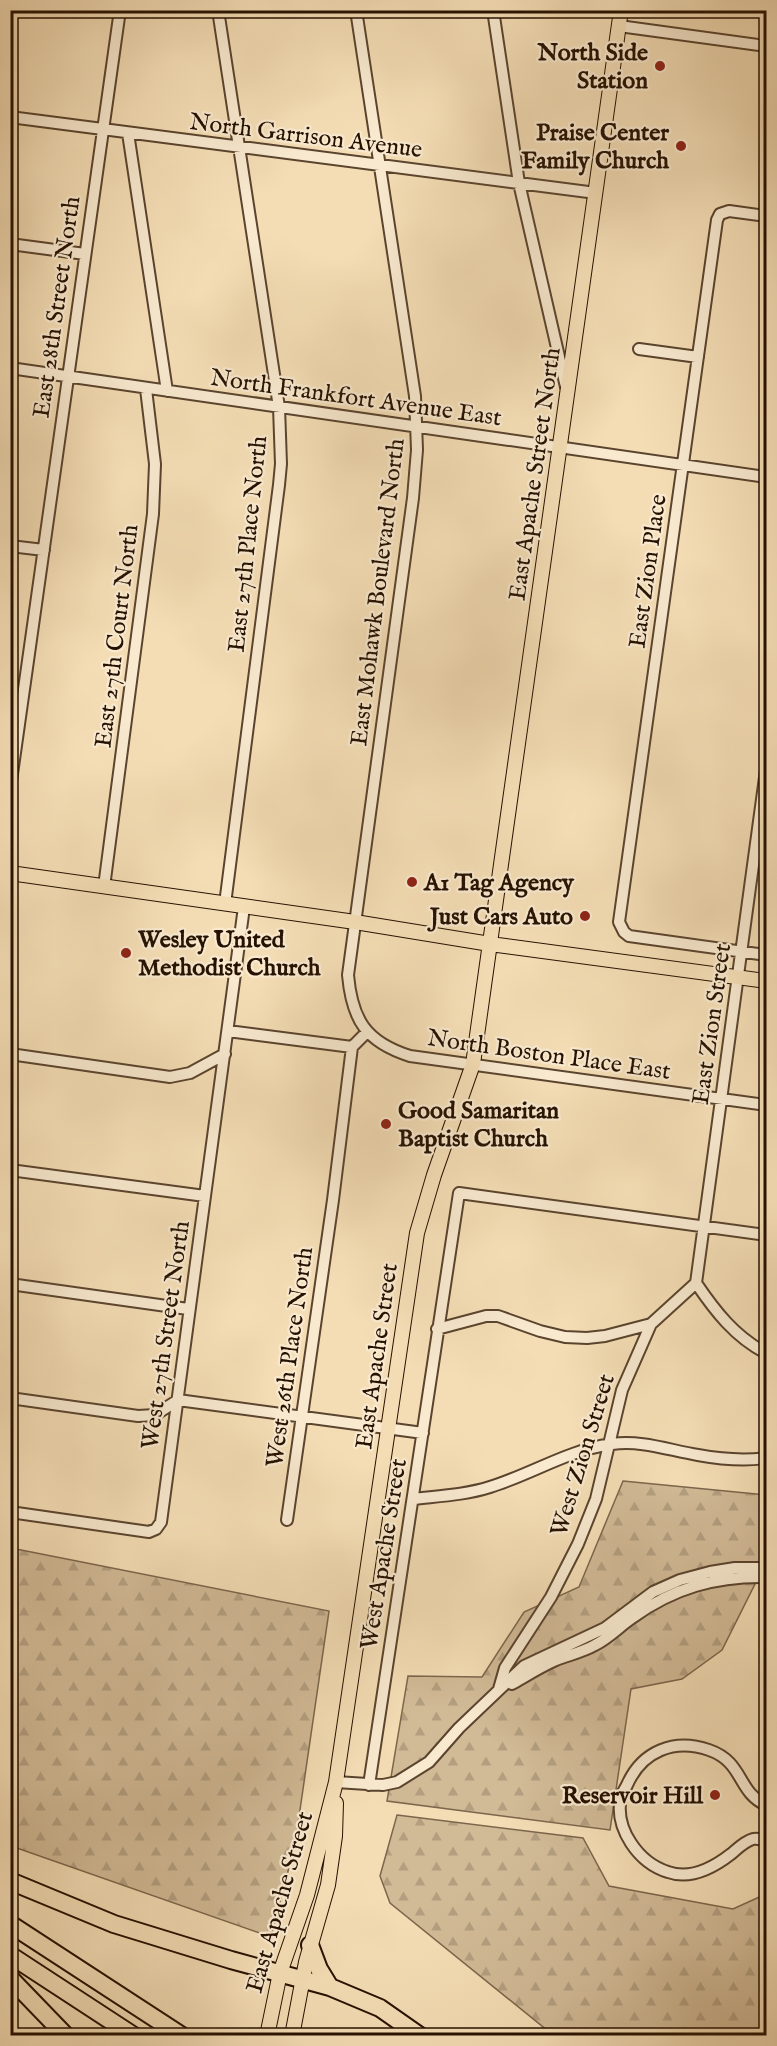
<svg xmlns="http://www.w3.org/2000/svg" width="777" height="2046" font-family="'IM FELL English',serif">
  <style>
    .forest { fill: url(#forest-firs); stroke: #7c664c; stroke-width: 1.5 }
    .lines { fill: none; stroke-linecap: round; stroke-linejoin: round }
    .minor-casing { stroke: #5a442e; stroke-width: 14 }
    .major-casing { stroke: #261101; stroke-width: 16 }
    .highway-casing { stroke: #261101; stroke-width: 20 }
    .minor { stroke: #f8e9cf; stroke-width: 10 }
    .major { stroke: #f4ddb5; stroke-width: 14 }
    .highway { stroke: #f4ddb5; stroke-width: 16 }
    .poi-dot { fill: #8f2418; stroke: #f8e9cf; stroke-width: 2 }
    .labels { text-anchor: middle; stroke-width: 4.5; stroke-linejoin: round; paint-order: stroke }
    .poi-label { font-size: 24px; font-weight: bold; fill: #261101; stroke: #f8e9cf; text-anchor: end }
    .street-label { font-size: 24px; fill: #261101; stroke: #f8e9cf }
  </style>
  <defs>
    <pattern id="forest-firs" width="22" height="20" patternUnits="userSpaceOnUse" patternTransform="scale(1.5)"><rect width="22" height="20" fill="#d1ba96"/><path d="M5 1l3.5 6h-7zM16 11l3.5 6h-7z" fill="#b39f80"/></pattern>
  </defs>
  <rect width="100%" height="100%" fill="#f4ddb5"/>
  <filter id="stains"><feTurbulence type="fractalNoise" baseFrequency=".00333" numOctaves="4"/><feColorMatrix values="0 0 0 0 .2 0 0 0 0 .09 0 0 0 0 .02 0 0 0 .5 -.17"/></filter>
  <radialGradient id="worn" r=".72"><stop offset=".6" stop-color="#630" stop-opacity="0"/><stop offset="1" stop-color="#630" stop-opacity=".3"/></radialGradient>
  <path class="forest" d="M623 1481 766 1495V1562L722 1650 682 1679 631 1689 610 1830 387 1801 408 1676 482 1677 524 1612 579 1587Z
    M11 1548 329 1611 295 1844 271 1937 11 1846Z
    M397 1815 583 1838 609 1886 733 1909 766 1894V2035H553L390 1903 380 1876Z"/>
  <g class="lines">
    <g class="minor-casing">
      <path id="minor" d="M218 10 279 407 281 464 279 485 225 904
        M356 10 415 396 417 450 413 498 348 975C352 1020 366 1042 410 1056L766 1105
        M493 10 519 183 566 387
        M619 26 766 46
        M10 117 596 193
        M128 133 167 391
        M766 216 729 211 720 214 717 220 619 922 624 932 629 936 766 955
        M10 244 85 254
        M639 349 698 357
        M10 368C262 406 514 442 766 477
        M10 546 44 550
        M10 788 120 10
        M104 887 153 514 155 464 146 389
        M228 1031 352 1047
        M10 1054 170 1077 190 1073 225 1054
        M10 1170 205 1196
        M696 1283 766 770
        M696 1283C715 1311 735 1337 766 1353
        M10 1284 188 1309
        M437 1329 486 1316H498L540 1331 565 1337 587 1338 605 1336 651 1324 696 1283
        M10 1398 138 1416 155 1415 178 1400 423 1433
        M413 1499C439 1496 465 1495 490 1487 532 1474 568 1450 612 1444 642 1440 668 1450 698 1455 720 1459 744 1461 766 1458
        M10 1512 149 1532 156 1529 161 1522 244 907
        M287 1520 333 1200 352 1047 367 1032
        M512 1684C526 1676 540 1667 556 1660 569 1655 583 1652 595 1645 609 1638 619 1627 632 1618 673 1588 716 1576 766 1577
        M499 1689 505 1668 551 1597 578 1544 596 1499 622 1390 651 1324
        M336 1782 383 1785 397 1782 429 1762 459 1728 524 1666 605 1628 653 1592 680 1580 710 1572 735 1568H766
        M369 1785 459 1193 766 1235
        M766 1805C737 1792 744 1762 709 1750 674 1738 642 1751 627 1785 625 1789 622 1793 621 1797 614 1829 639 1863 668 1872 690 1880 713 1868 731 1854 737 1849 745 1841 753 1839 757 1838 763 1840 766 1841"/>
    </g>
    <g class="major-casing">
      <path id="major" d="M10 873 355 922 490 944 766 981
        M267 2036 280 1973 307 1895 336 1782 417 1233 434 1175 473 1064 621 10
        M292 2036 306 1962 328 1885 335 1836 336 1803"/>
    </g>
    <g class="highway-casing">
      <path id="highway" d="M10 1881 114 1924 231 1960 330 1987 380 2008 420 2036
        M10 1924 182 2036
        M310 1945 319 1969 330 1987
        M10 1955 134 2036
        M10 1978 66 2036"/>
    </g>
    <use href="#minor" class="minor"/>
    <use href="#major" class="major"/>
    <use href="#highway" class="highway"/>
  </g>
  <g class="poi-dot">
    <circle cx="660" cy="66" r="6"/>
    <circle cx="681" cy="146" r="6"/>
    <circle cx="412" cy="882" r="6"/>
    <circle cx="585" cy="916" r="6"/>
    <circle cx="126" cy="953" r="6"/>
    <circle cx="386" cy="1124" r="6"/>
    <circle cx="715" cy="1795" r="6"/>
  </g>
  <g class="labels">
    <g class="poi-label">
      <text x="648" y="60">North Side<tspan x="648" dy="28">Station</tspan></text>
      <text x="669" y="140">Praise Center<tspan x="669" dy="28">Family Church</tspan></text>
      <text x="424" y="890" text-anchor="start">A1 Tag Agency</text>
      <text x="573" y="924">Just Cars Auto</text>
      <text x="138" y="947" text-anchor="start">Wesley United<tspan x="138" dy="28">Methodist Church</tspan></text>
      <text x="398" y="1118" text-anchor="start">Good Samaritan<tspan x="398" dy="28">Baptist Church</tspan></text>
      <text x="703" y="1803">Reservoir Hill</text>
    </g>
    <g class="street-label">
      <text transform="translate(306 135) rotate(7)" y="8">North Garrison Avenue</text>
      <text transform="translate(56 307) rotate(-82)" y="8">East 28th Street North</text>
      <text transform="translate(356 397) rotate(8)" y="8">North Frankfort Avenue East</text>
      <text transform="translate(534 474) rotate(-82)" y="8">East Apache Street North</text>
      <text transform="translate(247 544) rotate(-84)" y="8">East 27th Place North</text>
      <text transform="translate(647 571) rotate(-82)" y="8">East Zion Place</text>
      <text transform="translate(377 592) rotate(-83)" y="8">East Mohawk Boulevard North</text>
      <text transform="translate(116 636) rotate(-83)" y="8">East 27th Court North</text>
      <text transform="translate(711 1024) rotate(-82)" y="8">East Zion Street</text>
      <text transform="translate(549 1054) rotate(8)" y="8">North Boston Place East</text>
      <text transform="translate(165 1335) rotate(-82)" y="8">West 27th Street North</text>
      <text transform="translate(376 1356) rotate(-82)" y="8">East Apache Street</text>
      <text transform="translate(289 1357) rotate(-82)" y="8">West 26th Place North</text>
      <text transform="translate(582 1455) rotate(-73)" y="8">West Zion Street</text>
      <text transform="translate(383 1554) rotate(-81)" y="8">West Apache Street</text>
      <text transform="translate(279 1902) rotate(-74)" y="8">East Apache Street</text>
    </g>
  </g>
  <rect width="777" height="2046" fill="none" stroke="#f4ddb5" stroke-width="36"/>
  <rect x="12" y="12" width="753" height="2022" fill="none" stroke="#261101" stroke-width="3"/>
  <rect x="18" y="18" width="741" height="2010" fill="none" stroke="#261101" stroke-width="1.5"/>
  <rect width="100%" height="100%" filter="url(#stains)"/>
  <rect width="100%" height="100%" fill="url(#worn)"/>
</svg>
